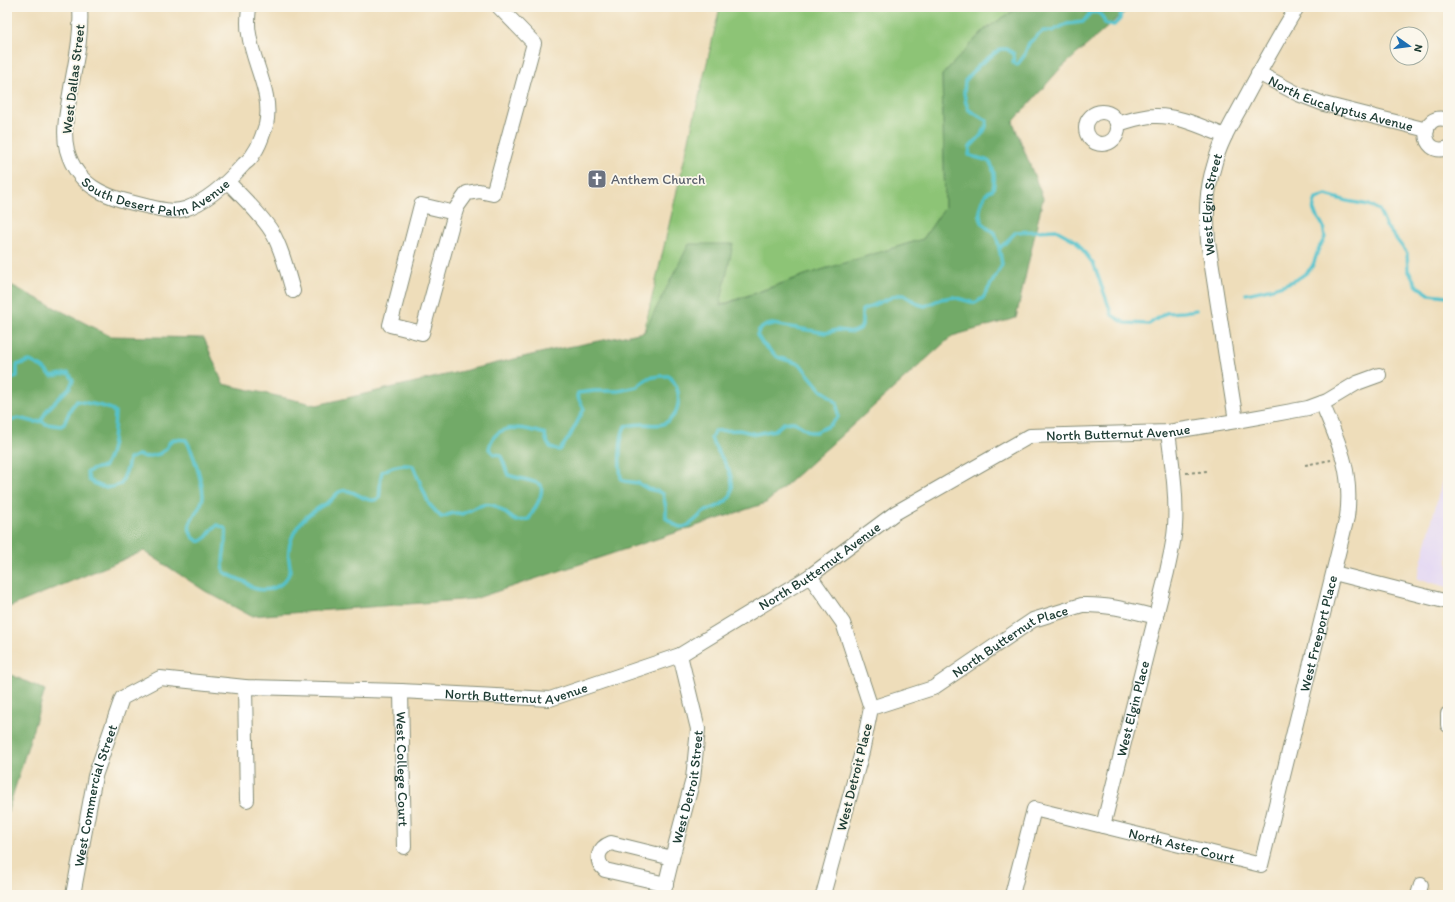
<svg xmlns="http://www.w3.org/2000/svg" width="1455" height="902" font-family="Itim,sans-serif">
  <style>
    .built { fill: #e1d4f4 }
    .green { fill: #8dc476; stroke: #568055 }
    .forest { fill: #72aa67; stroke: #48744e }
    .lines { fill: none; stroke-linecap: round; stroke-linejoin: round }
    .stream { stroke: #55c2cc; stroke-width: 3.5 }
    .minor-casing { stroke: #868d77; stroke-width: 16 }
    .path { stroke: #868d77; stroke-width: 2; stroke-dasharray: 3 3; stroke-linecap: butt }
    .minor { stroke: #fff; stroke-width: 14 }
    .labels { text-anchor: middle; stroke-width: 3.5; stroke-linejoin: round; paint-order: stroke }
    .street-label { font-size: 14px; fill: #1f3d34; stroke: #fbf7ec }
    .worship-label { font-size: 14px; fill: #5b616d; stroke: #fbf7ec; text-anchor: start }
  </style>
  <rect width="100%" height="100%" fill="#fbf7ec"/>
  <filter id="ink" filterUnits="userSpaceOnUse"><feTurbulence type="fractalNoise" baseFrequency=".025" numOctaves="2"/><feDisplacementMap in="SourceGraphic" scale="8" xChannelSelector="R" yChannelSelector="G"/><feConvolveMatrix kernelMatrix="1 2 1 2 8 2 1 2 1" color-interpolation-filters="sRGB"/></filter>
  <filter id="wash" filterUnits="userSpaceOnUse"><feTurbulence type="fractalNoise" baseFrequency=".012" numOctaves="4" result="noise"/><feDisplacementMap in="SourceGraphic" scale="16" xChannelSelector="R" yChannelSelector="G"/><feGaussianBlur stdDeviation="0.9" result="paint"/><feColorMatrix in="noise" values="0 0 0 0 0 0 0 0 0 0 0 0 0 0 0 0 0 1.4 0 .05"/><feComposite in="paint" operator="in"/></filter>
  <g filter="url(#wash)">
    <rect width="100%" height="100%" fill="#eeddba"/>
    <path class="built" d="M1448 457V587L1417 579Z"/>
    <path class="green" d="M720 7H1019L984 30 942 75 945 207 923 239 808 274 644 332Z"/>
    <path class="forest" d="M1019 7H1132L1121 15 1059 70 1013 122 1043 198 1016 318 952 336 766 503 474 599 251 616 205 591 144 551 7 608V283L110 336 204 338 223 384 317 405 553 350 644 332 689 244H733L720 306 808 274 923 239 945 207 942 75 984 30Z
      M7 673 45 690 7 814Z"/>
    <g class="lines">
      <path class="stream" d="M999 249 1016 232 1056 230 1076 241 1094 265 1112 315 1125 323 1149 324 1166 313 1183 312 1196 310
        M1246 294C1265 290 1299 284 1311 268 1316 261 1316 253 1319 248 1321 244 1324 241 1325 237 1324 233 1324 228 1322 224 1316 213 1310 213 1316 199L1326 195 1347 201 1369 205 1379 210 1386 226 1407 253 1408 270 1417 286 1429 294 1448 296
        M7 380 8 381 17 376V365L30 361 42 367 52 376 69 373 73 380 70 387 47 410 41 421 35 422 18 418 7 422
        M41 421 46 424 61 426 64 424 71 408 77 401 102 406 111 409 115 413C114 431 114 452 104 467L97 468 87 472 89 480C101 488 107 490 121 484L127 469 129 459 138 455 146 457 159 454 165 450 170 442 174 439 186 440C193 451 202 481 203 495 204 510 181 522 193 537 195 539 198 542 201 541 209 538 210 528 218 525L226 529C228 545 220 556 224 572 230 576 236 578 243 581 247 582 249 586 253 588 268 593 285 587 290 571 291 567 289 563 289 559 288 552 290 542 293 535 298 524 307 515 317 509 321 506 326 504 330 501 333 498 336 494 339 492 354 485 366 507 379 498 381 489 379 481 382 472 392 466 402 463 413 466L429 504 441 517C449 515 454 511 462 514 471 510 484 501 495 506 503 510 509 517 517 521L529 519C534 509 544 496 541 485 530 479 519 479 508 475 505 468 504 461 500 455L494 454 489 449C494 421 525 427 545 434 546 443 550 450 560 450L570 436 584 409 577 396 578 393 594 391H619L637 387 648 378 660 376H669C683 390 682 415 663 424 656 426 650 424 644 424 638 424 631 425 625 426 619 438 619 465 621 478L624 481 638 483 648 489 657 491 663 494 666 508V518C670 521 676 527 681 527 691 527 697 517 704 512 712 508 721 507 728 499 731 497 732 492 732 488 734 470 717 454 711 438L715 431 739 430 756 434 775 430 784 423 790 422H794L810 432H816L830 425 838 417 837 403 827 394 821 390 800 364 780 358 776 356 762 343 757 335 759 330 765 326 772 324 826 333 837 330 853 332 860 329 862 325V310L897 295H904L918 304 925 306 941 299 953 297 975 303 983 298 1002 265C1001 258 998 239 995 234 993 231 988 229 985 226 975 216 981 194 993 189 995 181 995 166 988 161 982 158 975 158 969 155L970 147C978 138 986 133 987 121L969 110 966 103 964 93 965 81 978 66 1000 49H1007L1014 54 1013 63 1017 65 1024 56 1029 43 1043 31H1052L1067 24 1083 22 1090 13C1099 11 1103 15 1105 24L1114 25 1120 19 1122 7"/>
    </g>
  </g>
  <g filter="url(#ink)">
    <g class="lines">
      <g class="minor-casing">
        <g id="minor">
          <path id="s1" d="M80 7C82 34 76 61 71 88 68 108 62 130 67 150 78 190 111 198 146 206 159 209 172 213 185 209 208 201 228 182 244 164 248 161 252 157 254 153 260 145 263 134 266 125 273 93 253 65 249 34 247 25 248 16 249 7"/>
          <path id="s2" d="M1258 73 1298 94 1324 104 1427 130"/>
          <circle cx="1102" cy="128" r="16"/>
          <path d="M1448 120C1419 110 1419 158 1448 148"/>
          <path d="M1117 124C1129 121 1141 116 1154 116 1179 115 1202 127 1225 136"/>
          <path d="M228 182C243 198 260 213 272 232 282 249 287 271 293 291"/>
          <path d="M455 213 422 333 390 325 421 205 455 213 457 207 467 193 479 191 493 194 534 43 499 7"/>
          <path id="s3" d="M1236 421 1208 241C1206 214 1206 191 1214 166 1219 145 1230 126 1240 108 1258 74 1277 40 1297 7"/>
          <path d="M1334 573 1448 602"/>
          <path d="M810 576 843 623 871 708 862 752 823 895"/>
          <path d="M245 687 247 800"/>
          <path id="s4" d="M401 691 404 847"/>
          <path id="s5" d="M871 708 933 688 1033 620 1082 605C1108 604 1132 611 1156 617"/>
          <path d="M1448 714V725"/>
          <path id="s6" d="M1103 826 1167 572C1170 557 1174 542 1175 527 1177 495 1172 463 1168 432"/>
          <path d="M666 884 605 870C594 860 598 848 611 843L672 858"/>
          <path id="s7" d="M73 895 95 776 122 698 160 678 245 687 401 691 550 699 680 655 810 576 895 513 1030 436 1168 432 1236 421 1308 408 1327 401 1357 383 1379 375"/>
          <path id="s8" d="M663 895 672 858 693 779 698 729 680 655"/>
          <path id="s9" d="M1012 895 1034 809 1261 865 1347 517C1353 472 1339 443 1322 403"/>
          <path d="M1418 895 1421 885"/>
        </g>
      </g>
      <path class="path" d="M1305 465 1331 460
        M1186 473 1208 471"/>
      <use href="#minor" class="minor"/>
    </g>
  </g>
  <defs>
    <g id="church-square" transform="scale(1)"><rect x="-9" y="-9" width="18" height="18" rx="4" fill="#6b7280" stroke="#fbf7ec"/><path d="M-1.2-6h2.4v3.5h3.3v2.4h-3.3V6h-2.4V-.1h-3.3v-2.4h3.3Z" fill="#fff"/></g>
  </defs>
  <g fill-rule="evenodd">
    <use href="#church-square" x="597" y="179"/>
  </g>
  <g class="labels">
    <g class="street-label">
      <text transform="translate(73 79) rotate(-83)" y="5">West Dallas Street</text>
      <text dy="5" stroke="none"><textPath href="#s2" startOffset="89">North Eucalyptus Avenue</textPath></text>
      <text dy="5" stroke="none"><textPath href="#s1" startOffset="258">South Desert Palm Avenue</textPath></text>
      <text dy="5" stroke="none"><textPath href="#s3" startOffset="219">West Elgin Street</textPath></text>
      <text dy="5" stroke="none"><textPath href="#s7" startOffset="1276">North Butternut Avenue</textPath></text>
      <text dy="5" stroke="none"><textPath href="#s7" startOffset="940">North Butternut Avenue</textPath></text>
      <text dy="5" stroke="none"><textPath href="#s9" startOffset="561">West Freeport Place</textPath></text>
      <text dy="5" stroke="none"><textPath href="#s5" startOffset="156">North Butternut Place</textPath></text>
      <text dy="5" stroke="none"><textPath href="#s7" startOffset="604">North Butternut Avenue</textPath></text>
      <text dy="5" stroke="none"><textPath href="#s6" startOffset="121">West Elgin Place</textPath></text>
      <text dy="5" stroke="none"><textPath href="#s4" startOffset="78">West College Court</textPath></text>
      <text transform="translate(854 777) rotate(-76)" y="5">West Detroit Place</text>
      <text dy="5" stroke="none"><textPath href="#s8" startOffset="111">West Detroit Street</textPath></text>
      <text dy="5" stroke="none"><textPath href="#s7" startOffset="102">West Commercial Street</textPath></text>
      <text dy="5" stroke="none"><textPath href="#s9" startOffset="241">North Aster Court</textPath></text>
    </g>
    <g class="worship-label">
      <text x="611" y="184">Anthem Church</text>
    </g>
  </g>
  <rect width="1455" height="902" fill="none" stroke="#fbf7ec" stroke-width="24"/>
  <g transform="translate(1409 46) rotate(104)"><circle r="19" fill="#fbf7ec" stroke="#a3ada2"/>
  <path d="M0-3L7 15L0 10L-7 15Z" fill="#1f6fb2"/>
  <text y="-6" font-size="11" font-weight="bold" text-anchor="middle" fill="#1f3d34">N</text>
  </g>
</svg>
